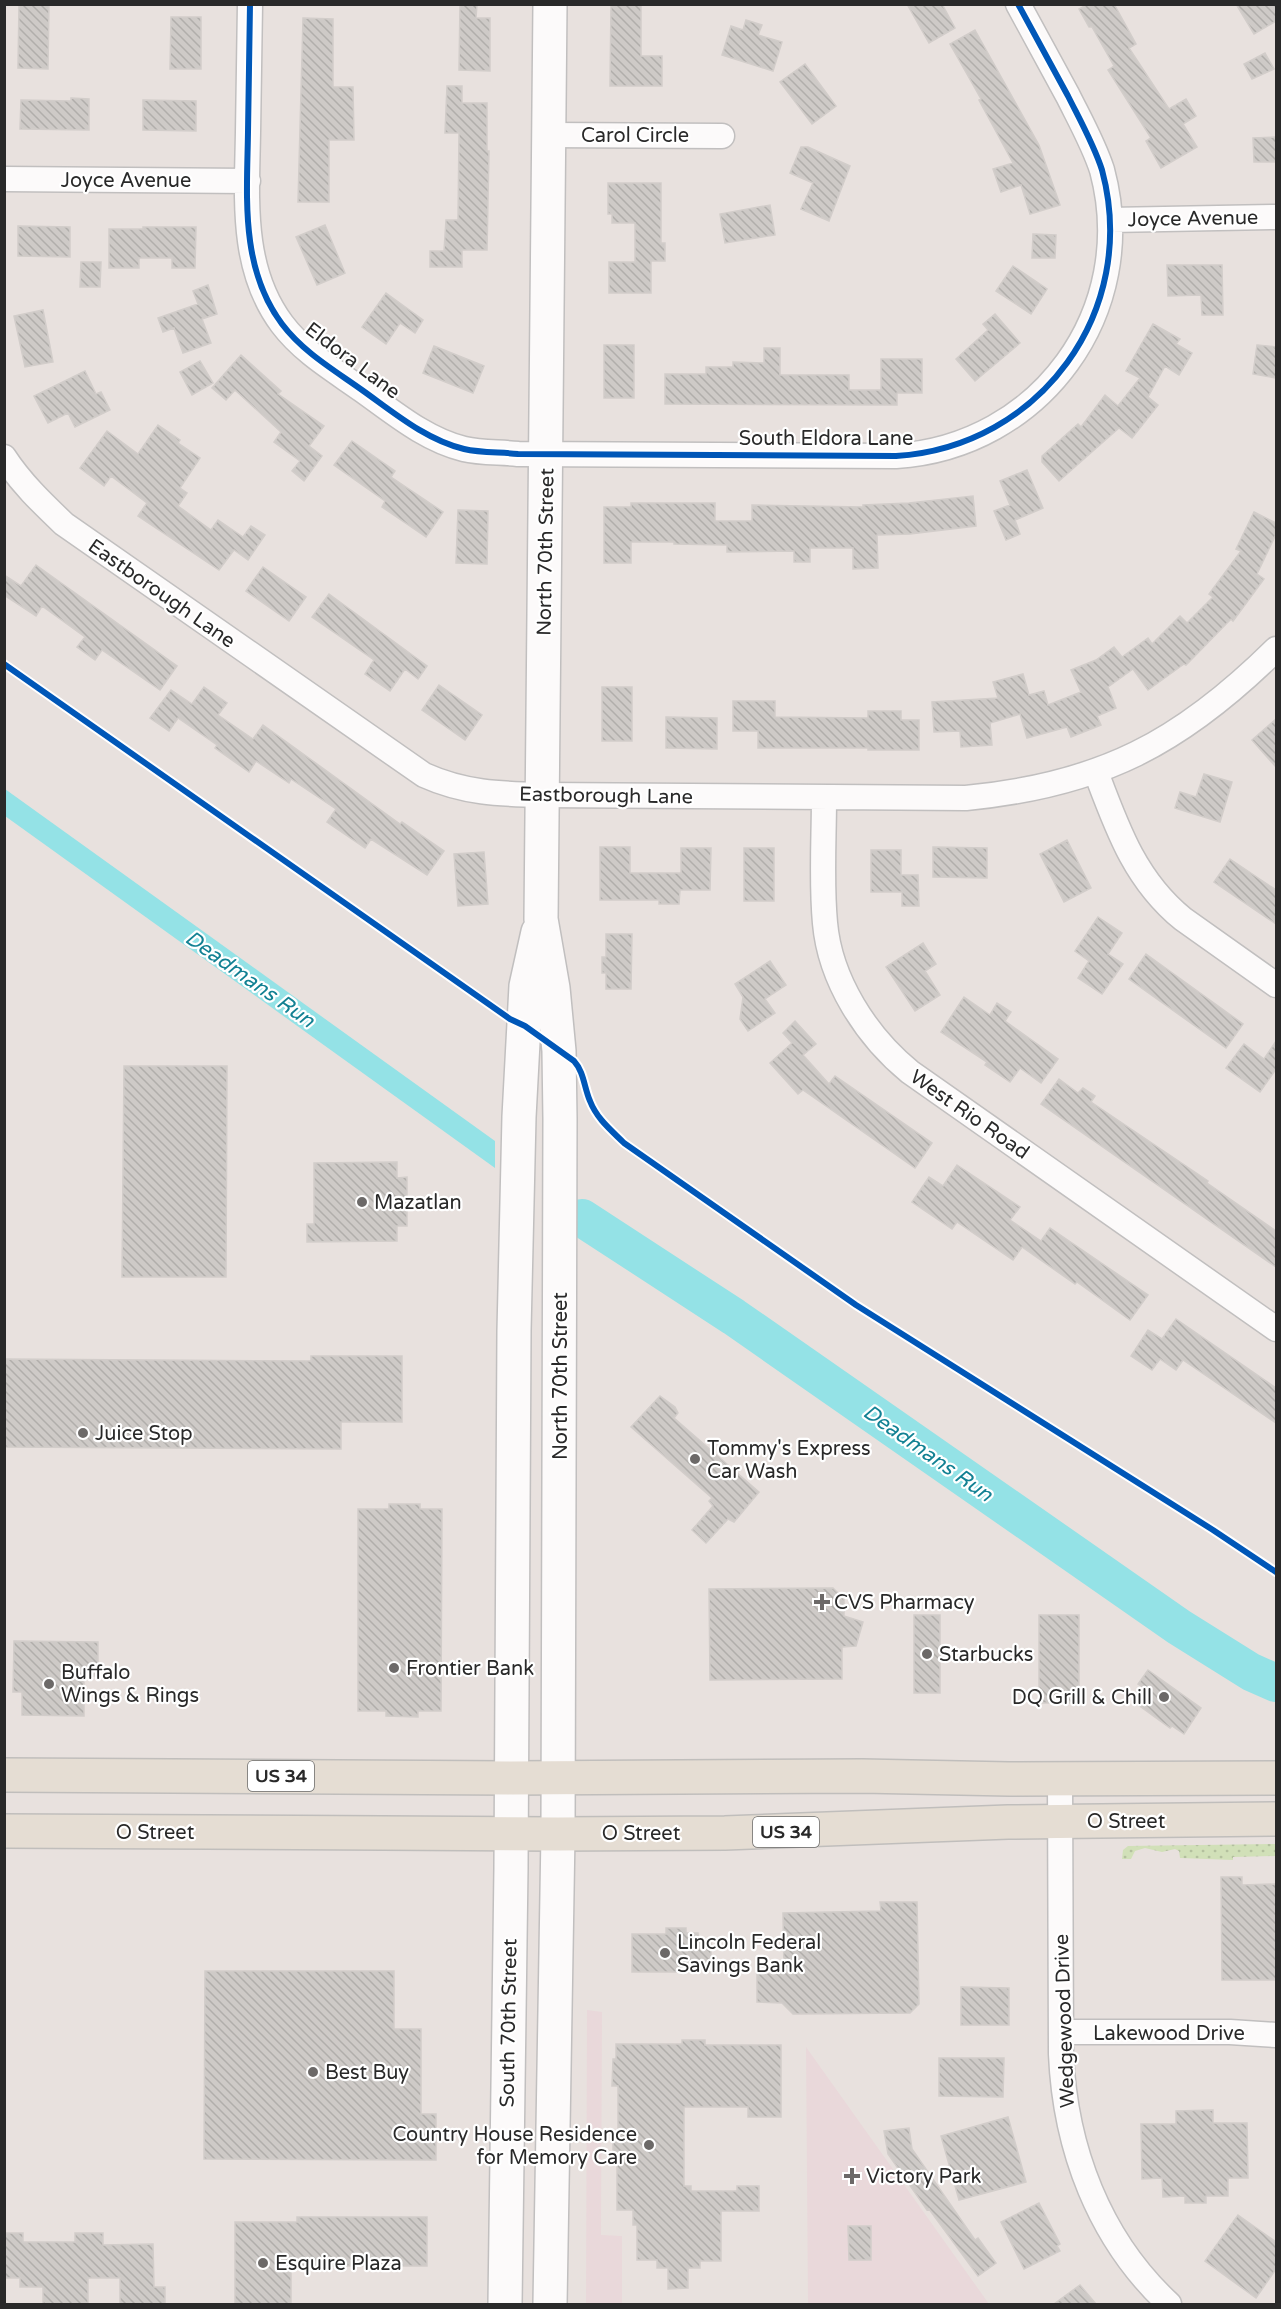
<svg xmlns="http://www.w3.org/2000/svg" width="1281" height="2309" font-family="'Varela Round',sans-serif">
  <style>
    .medical { fill: #e9d8da }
    .grass { fill: url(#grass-dots) }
    .water { fill: #94e2e6 }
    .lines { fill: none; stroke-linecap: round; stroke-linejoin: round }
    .river { stroke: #94e2e6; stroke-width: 38 }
    .building { fill: url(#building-back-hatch); stroke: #d2cdca; stroke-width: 1.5 }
    .minor-casing { stroke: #c1bfbf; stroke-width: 27 }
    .secondary-casing { stroke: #c1bfbf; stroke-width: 36 }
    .primary-casing { stroke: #c0bebc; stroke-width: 36 }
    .minor { stroke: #fcfafa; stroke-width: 24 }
    .secondary { stroke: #fcfafa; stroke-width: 33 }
    .primary { stroke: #e5ddd3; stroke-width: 33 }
    .cycleway-casing { stroke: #fff; stroke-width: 10 }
    .cycleway { stroke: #0057b8; stroke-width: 6 }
    .poi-dot { fill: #6c6968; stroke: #fff; stroke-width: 2 }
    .labels { text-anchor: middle; stroke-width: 4.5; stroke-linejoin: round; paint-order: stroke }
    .shield { fill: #fff; stroke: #696969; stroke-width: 1.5 }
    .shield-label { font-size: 18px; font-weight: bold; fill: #292929 }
    .street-label { font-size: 20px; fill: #292929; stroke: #fff }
    .poi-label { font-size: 20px; fill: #292929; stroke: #fff; text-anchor: start }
    .water-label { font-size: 21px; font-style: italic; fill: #128193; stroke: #fff }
  </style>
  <defs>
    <pattern id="grass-dots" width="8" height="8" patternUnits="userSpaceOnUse" patternTransform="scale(1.5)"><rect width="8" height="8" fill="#d1e0b8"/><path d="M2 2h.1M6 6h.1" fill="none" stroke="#b3c09e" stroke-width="1.8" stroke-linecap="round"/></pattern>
    <pattern id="building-back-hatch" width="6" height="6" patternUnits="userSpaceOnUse" patternTransform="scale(1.5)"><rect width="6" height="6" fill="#cecac7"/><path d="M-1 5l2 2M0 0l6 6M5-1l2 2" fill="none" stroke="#b1aeab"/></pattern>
  </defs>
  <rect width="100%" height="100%" fill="#e8e1de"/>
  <path class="medical" d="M587 2010 602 2012 601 2235 622 2236V2304H586Z
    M806 2047 989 2304H808Z"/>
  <path class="grass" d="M1276 1844V1856L1233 1857V1860L1180 1858 1179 1851 1175 1849 1162 1852 1145 1848 1135 1851 1131 1859H1122L1123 1850 1128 1846Z"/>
  <path class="water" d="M5 789 495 1141V1168L5 816Z"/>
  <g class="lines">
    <path class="river" d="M582 1218 734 1317 1179 1627 1251 1672 1276 1683"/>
  </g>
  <path class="building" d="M19 4H49L48 69 18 68Z
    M460 4H477L476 18H490V71L459 70Z
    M611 4H641V56H662V86H610Z
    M907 4H942L955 28 929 43Z
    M1088 4H1114L1136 44 1129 48 1169 109 1186 99 1196 116 1183 124 1197 147 1161 168 1146 141 1151 138 1108 70 1114 66 1092 27H1089L1079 9Z
    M1236 4H1276V21L1254 34Z
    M171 17H201V69H170Z
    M303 18 333 19V87H353L354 140H329V202H298Z
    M746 20 762 25 758 35 782 42 773 71 722 55 731 26 743 30Z
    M975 30 1039 145 1060 205 1030 214 1021 185 1001 192 993 169 1013 163 979 100 981 99 950 44Z
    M1265 53 1274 69 1252 79 1244 64Z
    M805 64 836 106 812 124 780 82Z
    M447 86H462V103H487V151H489L487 250H462V267H430V251H444L446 220H458L459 133H445Z
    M71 98 89 99V130L20 129 21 100 71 101Z
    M143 100 196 101V131L143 130Z
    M1276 137V162H1254L1253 138Z
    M801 147H808L850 166 829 221 801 209 813 183 790 173Z
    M608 183H661V243H665V261H651V293H609V262H635V223H612V214H608Z
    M770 205 775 235 725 243 720 214Z
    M325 225 345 273 317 285 296 237Z
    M18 226 70 227V257L18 256Z
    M143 227H196L195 268H172V258H139V268H109V229H143Z
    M1033 234 1056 235 1055 258H1032Z
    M81 262H101L100 287H80Z
    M1167 265H1222L1223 315H1202L1201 295 1168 296Z
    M1013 266 1047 289 1031 314 996 291Z
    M208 285 217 314 202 319 211 343 183 353 174 328 163 332 158 318 198 304 193 291Z
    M386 293 423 320 415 333 400 323 386 344 362 327Z
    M43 310 53 362 25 367 14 316Z
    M995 314 1020 343 975 381 956 359 988 330 983 324Z
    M1153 324 1180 339 1176 344 1192 353 1179 375 1165 366 1148 397 1158 405 1132 438 1119 428 1059 481 1042 462V456L1078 424 1081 427 1105 395 1118 406 1140 378 1126 371Z
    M604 345H634V398H604Z
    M1257 345 1276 347V378L1253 374Z
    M434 346 484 366 473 393 423 373Z
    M764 348H780V375H849V390H881V359H922V393H897V405L665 404V374H706V367H733V362L764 363Z
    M241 355 281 391 278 394 324 426 309 446 322 456 304 481 292 471 300 461 274 442 281 432 235 390 226 400 212 388Z
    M200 361 213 383 192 395 180 372Z
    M85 371 96 394 101 392 110 410 75 427 68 413 48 423 34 396Z
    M158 425 180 440 178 443 200 458 180 488 187 493 178 506 211 530 218 520 243 537 251 526 265 535 248 560 234 550 219 570 138 516 147 503 111 476 104 486 80 468 107 431 138 454Z
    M352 441 395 471 391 477 443 512 426 537 382 507 385 501 334 465Z
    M1027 470 1043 508 1015 520 1020 534 1006 540 994 511 1010 505 1000 481Z
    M973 496 976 526 910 534 877 535 878 568 853 569V548H810V562H794V551L727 552V545L674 544V542H631V563H604V507H631V503H715V521H752V505L863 507V505L909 503Z
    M458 510 488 511 487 564 456 563Z
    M1254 512 1276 523V534L1257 574 1264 579 1233 621 1231 619 1186 665 1184 664 1148 690 1133 669 1108 687 1116 708 1097 716 1101 725 1071 737 1067 727 1027 738 1020 714 990 723 992 745 961 747 960 731 934 732 932 702 998 698 993 682 1023 674 1029 695 1044 691 1048 705 1081 692 1071 670 1096 660 1114 647 1122 657 1148 638 1152 644 1180 616 1187 623 1213 597 1209 594 1241 551 1236 549Z
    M36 565 177 666 160 690 102 650 95 660 77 647 85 637 42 606 36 616 4 595V575L21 586Z
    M263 567 306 597 289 621 246 591Z
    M329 594 427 666 418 679 405 669 390 691 365 674 374 660 312 617Z
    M439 685 482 715 465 740 422 710Z
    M204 687 227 703 218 715 253 739 263 725 400 824 402 822 444 851 427 875 371 839 365 848 327 822 336 809 291 779 289 783 256 761 249 772 215 748 217 745 178 718 169 731 150 718 171 690 192 704Z
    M602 687H632V741H602Z
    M733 701H775V717L868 718V711H901V720H919V750H868V748H758V731H733Z
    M666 717 717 718V749L666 748Z
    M1276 719V767L1252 740Z
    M1204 774 1232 782 1220 822 1175 808 1180 792 1196 797Z
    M1067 840 1091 888 1064 902 1040 854Z
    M600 847H630V873H681V848H711L710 890H680L679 904H659V900H600Z
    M933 847 987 848V878L933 877Z
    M744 848H774V901H744Z
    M871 850H901V875H918L919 906H902V892H871Z
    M484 852 488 904 458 906 454 854Z
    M1230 859 1276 890V924L1214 882Z
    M1098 917 1122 933 1108 954 1123 964 1102 994 1078 978 1089 961 1075 951Z
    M606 934H632L631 989H606V973H602V957H606Z
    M923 943 936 964 925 971 940 995 915 1011 886 967Z
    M1146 954 1243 1024 1226 1048 1129 979Z
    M770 961 786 985 765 999 775 1013 748 1031 740 1019 743 997 735 984Z
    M964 997 990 1015 997 1003 1011 1012 1005 1021 1058 1059 1041 1083 1020 1068 1010 1082 985 1065 987 1062 941 1032Z
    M795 1021 816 1044 803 1055 829 1084 835 1076 932 1143 915 1168 803 1090 798 1094 770 1063 792 1043 783 1033Z
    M1276 1041V1069L1260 1092 1226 1068 1244 1044 1264 1059Z
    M124 1066H227L226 1277H122Z
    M1059 1079 1078 1093 1083 1088 1095 1096 1091 1102 1208 1181 1207 1183 1276 1231V1267L1041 1104Z
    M397 1162V1178L407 1177V1226H397V1241L307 1242V1224H314V1163Z
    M957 1165 1020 1207 1010 1220 1041 1241 1050 1228 1148 1295 1130 1320 1077 1282 1075 1284 1022 1247 1013 1260 957 1222 952 1229 912 1202 929 1177 943 1186Z
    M1176 1319 1276 1388V1423L1183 1360 1176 1370 1160 1359 1152 1370 1131 1356 1148 1330 1162 1339Z
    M311 1356H402V1422H341V1449L4 1447V1359L311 1361Z
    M660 1396 675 1407 678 1413 674 1418 759 1492 734 1522 728 1519 706 1543 692 1530 713 1506 709 1501 712 1498 631 1427Z
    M389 1504H420V1509H442L441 1711H418V1717L386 1716V1711H358V1509H389Z
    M833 1588 844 1599V1616L863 1622 856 1646 842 1647V1679L710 1680 709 1589Z
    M914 1615H940V1693H914Z
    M1039 1615H1079V1703H1039Z
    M14 1641 98 1642V1676H84V1716L22 1715V1692H13Z
    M1148 1670 1201 1708 1184 1734 1172 1726 1170 1728 1137 1704 1147 1690 1138 1684Z
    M1221 1877H1242V1885L1276 1884V1980H1222Z
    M880 1902H917L919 2004 910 2013 793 2014 782 2003 757 2002V1973H784L783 1913 881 1911Z
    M666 1928H686V1933H698L699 1941H711V1965H699V1972H632V1934H666Z
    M205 1971H394V2029H421V2114H436V2160L204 2159Z
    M961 1987 1009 1988V2025H961Z
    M682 2040H705V2045H781V2117H748V2107H684V2186H691V2191H737V2186H759V2211H721V2261H700V2268H688V2288L668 2289V2268H657V2260H637V2225H633V2210H617V2157H613V2132H618V2086H612L613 2059H616V2044H682Z
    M939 2058H1004L1003 2097 939 2096Z
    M1213 2110V2123H1247L1248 2178H1228V2196H1206V2203H1185V2196L1163 2197 1162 2178 1142 2179 1141 2124H1176V2111Z
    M1008 2117 1026 2182 959 2200 941 2136Z
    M909 2128 912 2149 975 2240 978 2238 996 2263 978 2276 929 2209 927 2210 888 2154 884 2131Z
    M1039 2203 1060 2244 1057 2246 1060 2251 1024 2269 1001 2222Z
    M1238 2215 1276 2242V2269L1256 2298 1205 2261Z
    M297 2217H427V2266H291V2304H235V2222H297Z
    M848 2226H871V2260H849Z
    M4 2233H23V2242H75V2233H103V2245L153 2244 154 2287H165V2304H120V2278H88V2304H43V2287H20V2278H4Z
    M1080 2285 1096 2304H1054Z"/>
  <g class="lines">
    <g class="minor-casing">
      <path id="minor" d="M250 4C249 47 249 89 248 132 247 197 240 268 282 324 303 352 334 370 362 390 393 412 426 440 464 449 481 453 500 452 518 454L896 456C1040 447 1140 311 1102 170 1094 145 1080 120 1068 96 1051 65 1035 35 1018 4
        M548 135 722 136
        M4 179 248 181
        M1110 220 1276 217
        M4 457C21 483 42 503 64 524L424 775C464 793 499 794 542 795L966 798C1101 785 1181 743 1276 649
        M1096 772C1117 828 1135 880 1183 919L1276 985
        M824 798C824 839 821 881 825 923 830 980 866 1036 910 1072L1276 1329
        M1060 1779 1061 2054C1065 2148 1099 2239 1169 2304
        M1061 2032H1230L1276 2035"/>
    </g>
    <g class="secondary-casing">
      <path id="secondary" d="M550 4 541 919 553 988 559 1051 560 1119 558 1834 550 2304
        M505 2304 511 1868 514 1331 519 1117 526 986 538 932"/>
    </g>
    <g class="primary-casing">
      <path id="primary" d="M4 1775 511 1778 862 1776 1009 1779 1276 1778
        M4 1831 558 1834 725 1833 1008 1822 1276 1819"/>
    </g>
    <use href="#minor" class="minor"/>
    <use href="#secondary" class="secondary"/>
    <use href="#primary" class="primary"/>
    <g class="cycleway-casing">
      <path id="cycleway" d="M250 4C249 47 249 89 248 132 247 197 240 268 282 324 303 352 334 370 362 390 393 412 426 440 464 449 481 453 500 452 518 454L896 456C1040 447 1140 311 1102 170 1094 145 1080 120 1068 96 1051 65 1035 35 1018 4
        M4 664 510 1019 525 1026 574 1061C584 1072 584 1087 590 1101 597 1119 611 1130 624 1143L856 1305 1213 1530 1276 1572"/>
    </g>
    <use href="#cycleway" class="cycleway"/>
  </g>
  <g class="poi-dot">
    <circle cx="362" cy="1202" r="6"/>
    <circle cx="83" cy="1433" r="6"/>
    <circle cx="695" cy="1459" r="6"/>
    <path d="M819 1593h6v6h6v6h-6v6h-6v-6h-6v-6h6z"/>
    <circle cx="927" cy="1654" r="6"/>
    <circle cx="394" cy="1668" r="6"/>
    <circle cx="49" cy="1684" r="6"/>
    <circle cx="1164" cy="1697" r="6"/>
    <circle cx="665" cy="1953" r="6"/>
    <circle cx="313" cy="2072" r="6"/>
    <circle cx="649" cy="2145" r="6"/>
    <path d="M849 2167h6v6h6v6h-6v6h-6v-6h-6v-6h6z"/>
    <circle cx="263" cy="2263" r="6"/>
  </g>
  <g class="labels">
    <g class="shield">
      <rect x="248" y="1761" width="66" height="30" rx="4.5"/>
      <rect x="753" y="1817" width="66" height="30" rx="4.5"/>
    </g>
    <g class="shield-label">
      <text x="281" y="1782">US 34</text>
      <text x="786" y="1838">US 34</text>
    </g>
    <g class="street-label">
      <text x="635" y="142">Carol Circle</text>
      <text x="126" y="187">Joyce Avenue</text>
      <text transform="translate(1193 218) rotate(-1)" y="7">Joyce Avenue</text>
      <text transform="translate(353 360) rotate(37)" y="7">Eldora Lane</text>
      <text x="826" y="445">South Eldora Lane</text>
      <text transform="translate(545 552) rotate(-89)" y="7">North 70th Street</text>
      <text transform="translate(162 593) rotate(35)" y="7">Eastborough Lane</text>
      <text transform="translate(606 795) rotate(1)" y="7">Eastborough Lane</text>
      <text transform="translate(970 1114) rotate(35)" y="7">West Rio Road</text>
      <text transform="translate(560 1376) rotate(-90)" y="7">North 70th Street</text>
      <text x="1126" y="1828">O Street</text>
      <text x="155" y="1839">O Street</text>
      <text x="641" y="1840">O Street</text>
      <text transform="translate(1064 2021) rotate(-92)" y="7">Wedgewood Drive</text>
      <text transform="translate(508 2023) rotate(-89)" y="7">South 70th Street</text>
      <text x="1169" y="2040">Lakewood Drive</text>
    </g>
    <g class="poi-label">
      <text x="374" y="1209">Mazatlan</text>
      <text x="95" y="1440">Juice Stop</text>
      <text x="707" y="1455">Tommy's Express<tspan x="707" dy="23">Car Wash</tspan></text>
      <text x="834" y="1609">CVS Pharmacy</text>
      <text x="939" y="1661">Starbucks</text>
      <text x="406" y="1675">Frontier Bank</text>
      <text x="61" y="1679">Buffalo<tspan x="61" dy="23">Wings &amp; Rings</tspan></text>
      <text x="1152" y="1704" text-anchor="end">DQ Grill &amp; Chill</text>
      <text x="677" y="1949">Lincoln Federal<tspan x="677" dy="23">Savings Bank</tspan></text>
      <text x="325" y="2079">Best Buy</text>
      <text x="637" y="2141" text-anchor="end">Country House Residence<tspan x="637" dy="23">for Memory Care</tspan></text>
      <text x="866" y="2183">Victory Park</text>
      <text x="275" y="2270">Esquire Plaza</text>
    </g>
    <g class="water-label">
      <text transform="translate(250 979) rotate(35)" y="7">Deadmans Run</text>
      <text transform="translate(928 1453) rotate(35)" y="7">Deadmans Run</text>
    </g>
  </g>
  <rect width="1281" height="2309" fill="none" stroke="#292929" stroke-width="12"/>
</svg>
